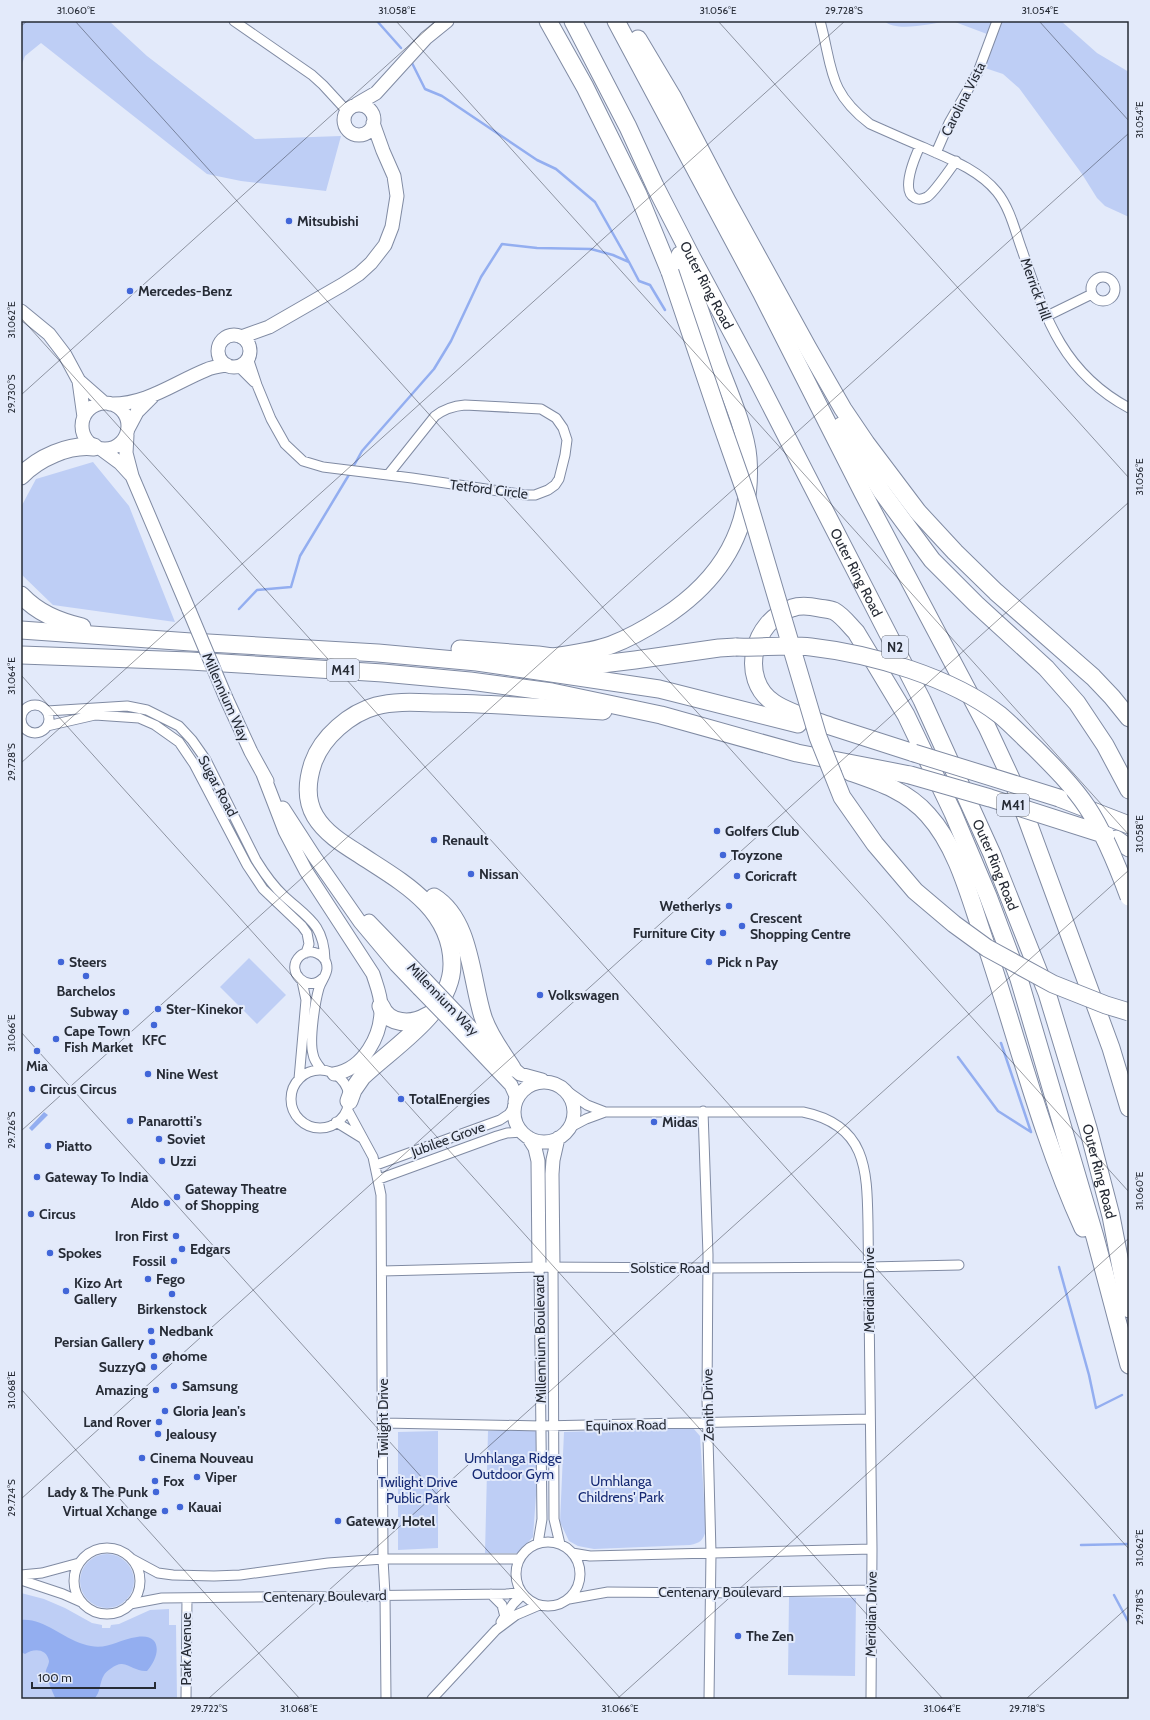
<svg xmlns="http://www.w3.org/2000/svg" width="1150" height="1720" font-family="Cabin,sans-serif">
  <style>
    .green { fill: #becef5 }
    .water { fill: #93aef0 }
    .lines { fill: none; stroke-linecap: round; stroke-linejoin: round }
    .stream { stroke: #93aef0; stroke-width: 2.5 }
    .street-casing { stroke: #808ba3; stroke-width: 11 }
    .secondary-casing { stroke: #808ba3; stroke-width: 15 }
    .highway-casing { stroke: #808ba3; stroke-width: 19 }
    .street { stroke: #fff; stroke-width: 9 }
    .secondary { stroke: #fff; stroke-width: 13 }
    .highway { stroke: #fff; stroke-width: 17 }
    .secondary-bridge-casing { stroke: #808ba3; stroke-width: 15; stroke-linecap: butt }
    .highway-bridge-casing { stroke: #808ba3; stroke-width: 19; stroke-linecap: butt }
    .secondary-bridge { stroke: #fff; stroke-width: 13 }
    .highway-bridge { stroke: #fff; stroke-width: 17 }
    .ticks { fill: none; stroke: #262b35; stroke-width: 1; stroke-opacity: 0.45 }
    .poi-dot { fill: #4166d8; stroke: #e3eafa; stroke-width: 1.5 }
    .labels { text-anchor: middle; stroke-width: 4; stroke-linejoin: round; paint-order: stroke }
    .shield { fill: #e3eafa; stroke: #5f6470; stroke-width: 1 }
    .shield-label { font-size: 13px; font-weight: bold; fill: #262b35 }
    .street-label { font-size: 14px; fill: #262b35; stroke: #e3eafa }
    .poi-label { font-size: 14px; font-weight: bold; fill: #262b35; stroke: #e3eafa; text-anchor: start }
    .park-label { font-size: 14px; fill: #162a74; stroke: #e3eafa }
    .neatline { fill: none; stroke: #262b35; stroke-width: 1.5 }
    .ticks-label { font-size: 10px; text-anchor: middle; fill: #262b35 }
  </style>
  <rect width="100%" height="100%" fill="#e3eafa"/>
  <path class="green" d="M21 21H109L147 56 255 139 341 136 326 191 241 181 207 174 41 43 25 56 21 66Z
    M884 21H1061L1097 53 1129 72V217L1105 206 1097 198 1082 174 1019 88 1003 74 985 68 995 37 955 22 949 21C931 23 898 33 884 21Z
    M93 462 129 506 175 622 53 605 21 574V507L36 479Z
    M249 958 286 995 257 1024 220 987Z
    M541 1426 533 1537 518 1553H485L488 1431Z
    M693 1428 700 1436 706 1530C703 1541 700 1543 690 1545L594 1549 578 1546 569 1541 560 1522 564 1432Z
    M438 1431V1548L398 1550V1432Z
    M80 1581a27 27 0 1 1 54 0a27 27 0 1 1-54 0Z
    M21 1593 44 1599 65 1608 92 1623 102 1625V1628H110L111 1625 119 1624 150 1610 169 1609V1625H176L177 1699H21Z
    M789 1597 856 1598 855 1676 788 1675Z"/>
  <path class="water" d="M44 1112 48 1115 32 1131 29 1128Z
    M21 1620C44 1618 62 1638 83 1644 106 1652 116 1640 137 1637 163 1633 160 1657 147 1671 137 1672 131 1665 122 1664 117 1663 106 1671 104 1675 99 1683 101 1692 94 1699H56C52 1692 48 1681 46 1673 45 1670 49 1665 49 1661 47 1648 33 1648 25 1654L21 1652Z"/>
  <g class="lines">
    <path class="stream" d="M377 21 401 48
      M412 63 425 89 442 96 537 160 556 169 595 202 629 262
      M352 469 362 451 434 369 451 341 481 277 502 244 537 248 591 249 613 255 629 262 639 281 650 285 665 310
      M239 609 257 590 291 587 300 556 350 473
      M1001 1043 1031 1132
      M958 1057 998 1111 1031 1132
      M1059 1267 1089 1375 1096 1408 1122 1395
      M1081 1545 1129 1544
      M1114 1595 1129 1623"/>
    <g class="street-casing">
      <path id="street" d="M234 21 312 75 323 85 346 110
        M820 21C833 68 827 91 870 124 888 132 906 140 925 148 950 159 979 170 997 192 1010 208 1015 231 1022 250 1045 317 1062 372 1129 408
        M920 146C915 157 900 191 915 198 918 200 923 199 927 197 934 193 950 169 956 161
        M936 153 949 123 978 72 997 21
        M1091 289a12 12 0 1 1 24 0a12 12 0 1 1-24 0Z
        M1045 317 1092 294
        M248 358 257 385 271 419 285 444 303 461 323 467 412 478 526 495H535L548 490 555 485 559 479 565 455 567 440 563 428 556 418 541 409 465 405C453 406 444 409 435 416L388 475
        M238 366 254 382
        M21 719a14 14 0 1 1 28 0a14 14 0 1 1-28 0Z
        M47 711 127 706 147 710 179 726 192 740 206 760 256 860C264 873 273 886 284 896 308 918 324 924 325 960
        M47 726 95 715 139 718 155 725 179 742 194 764 247 865 263 889 302 926 307 933 309 944 306 953
        M322 1070C318 1065 314 1061 313 1054 309 1040 315 1002 319 988 321 981 327 975 327 968 327 954 310 947 300 956 284 971 308 994 323 978
        M291 1099a29 29 0 1 1 58 0a29 29 0 1 1-58 0Z
        M299 1079 306 1000 302 981
        M567 1091 587 1105 605 1112
        M347 1109 373 1157 381 1195 383 1559 385 1595 386 1699
        M703 1111 708 1255 707 1399 711 1553 709 1699
        M336 1122 362 1138
        M569 1128 586 1119 605 1112H803C867 1125 867 1170 868 1224L872 1549 871 1699
        M376 1165 500 1120 509 1114 515 1105
        M379 1179 497 1136 507 1133 522 1132
        M553 1267 554 1519 560 1544
        M382 1271 539 1267 708 1268 869 1267 959 1265
        M383 1423 541 1426 870 1419
        M516 1574a32 32 0 1 1 64 0a32 32 0 1 1-64 0Z
        M538 1543 542 1519 539 1267
        M74 1581a33 33 0 1 1 66 0a33 33 0 1 1-66 0Z
        M572 1553 590 1556 872 1549
        M132 1559 158 1573 173 1575 214 1576 240 1575 328 1563 383 1559H519
        M21 1575 42 1573 79 1563
        M21 1580 63 1594 81 1602
        M491 1594 502 1605 505 1617
        M569 1599 608 1592 710 1593 871 1590
        M130 1604 162 1598 506 1594 520 1593
        M501 1622 513 1604 522 1595
        M186 1699 187 1598
        M432 1699 496 1630 516 1615 537 1606"/>
    </g>
    <g class="secondary-casing">
      <path id="secondary" d="M357 104 376 93 426 38 447 21
        M344 120a15 15 0 1 1 30 0a15 15 0 1 1-30 0Z
        M21 311 49 334 65 355 79 381 104 403
        M218 351a16 16 0 1 1 32 0a16 16 0 1 1-32 0Z
        M241 337 269 327 342 285 359 274 371 263 385 245 392 227 397 196 394 176 383 151 373 123
        M79 381 84 417
        M82 426a23 23 0 1 1 46 0a23 23 0 1 1-46 0Z
        M110 404C146 405 174 383 206 370 212 367 220 366 227 365
        M128 429 137 412 152 397
        M127 435 126 453 132 476 189 610
        M101 449 120 463 131 475
        M226 698 251 752 267 781
        M263 774 285 831 306 871 373 974C376 984 381 995 381 1007 382 1035 364 1069 334 1074
        M283 808 314 856 360 922 396 965 419 989
        M369 921 426 980
        M463 1019 494 1052 520 1074 542 1080
        M455 1026 511 1085 516 1096 515 1102
        M514 1112a30 30 0 1 1 60 0a30 30 0 1 1-60 0Z
        M528 1137 535 1148 538 1161 539 1267
        M553 1267 552 1174 553 1160 558 1138"/>
    </g>
    <g class="highway-casing">
      <g id="highway">
        <path d="M548 21 585 87 638 194 670 272"/>
        <path id="s1" d="M573 21 628 127 655 186 692 258 756 377 922 700 992 854 1047 993 1088 1128 1111 1216 1129 1309"/>
        <path d="M616 21 761 292 863 493 987 727 1015 787 1111 1048 1129 1108"/>
        <path d="M638 39 672 96 727 201 808 348 843 409 866 443 918 512 955 552 996 592 1093 677 1112 697 1129 718"/>
        <path d="M841 426 882 492 932 560 976 604 1046 668 1077 703 1105 745 1129 790"/>
        <path d="M21 476C38 458 69 444 94 447"/>
        <path d="M21 595C38 613 58 621 82 627"/>
        <path d="M21 630 191 642 378 653 477 662 659 689 798 724"/>
        <path d="M460 649 538 655 602 664 635 660 719 648 736 647"/>
        <path d="M21 655 190 661 383 673 470 681 552 692 661 715 797 753 910 775"/>
        <path d="M552 657C571 654 592 652 611 645 630 638 647 628 664 617 722 579 753 528 748 458 746 431 729 392 719 366 706 329 694 292 680 255"/>
        <path d="M914 753C886 744 858 735 830 726 811 719 791 714 774 703 738 679 753 620 792 608 800 605 810 606 819 608 824 609 829 609 834 611 843 616 849 625 856 632L906 715 953 813 988 896 1019 979 1095 1237 1129 1365"/>
        <path d="M850 772C879 782 907 791 928 815 957 847 969 895 983 936 1016 1033 1040 1134 1083 1228"/>
        <path d="M1059 798 1129 825"/>
        <path d="M1116 839 1129 848"/>
        <path d="M434 897C471 920 471 980 483 1017 489 1036 502 1052 512 1068"/>
        <path d="M381 1006C388 1025 412 1025 427 1016"/>
        <path d="M349 1101 353 1090 362 1077C394 1046 453 1012 452 963 451 907 400 881 359 854 343 844 325 833 315 816 305 799 307 781 313 763 322 737 350 713 376 706 398 700 423 703 445 703 498 704 550 708 603 711"/>
      </g>
    </g>
    <use href="#street" class="street"/>
    <use href="#secondary" class="secondary"/>
    <use href="#highway" class="highway"/>
    <g class="secondary-bridge-casing">
      <path id="secondary-bridge" d="M189 610 226 698
        M426 980 463 1019
        M419 989 455 1026"/>
    </g>
    <g class="highway-bridge-casing">
      <path id="highway-bridge" d="M670 272 720 420 746 494 818 737 842 797 875 844 915 891 954 924 987 948 1053 984 1106 1005 1129 1012
        M736 647C761 648 786 644 811 647 872 654 951 677 1000 715 1012 725 1023 737 1035 748 1053 766 1073 786 1087 807 1103 831 1119 870 1129 897
        M914 753 1059 798
        M910 775 990 798 1106 835"/>
    </g>
    <use href="#secondary-bridge" class="secondary-bridge"/>
    <use href="#highway-bridge" class="highway-bridge"/>
  </g>
  <path class="ticks" d="M75 21 1129 1192M396 21 1129 835M718 21 1129 478M1039 21 1129 121M21 26 27 21M21 318 1129 1549M21 395 436 21M21 675 943 1699M21 763 845 21M21 1032 621 1699M21 1131 1129 133M21 1389 300 1699M21 1499 1129 502M208 1699 1129 870M617 1699 1129 1238M1026 1699 1129 1606"/>
  <g class="poi-dot">
    <circle cx="289" cy="221" r="4"/>
    <circle cx="130" cy="291" r="4"/>
    <circle cx="717" cy="831" r="4"/>
    <circle cx="434" cy="840" r="4"/>
    <circle cx="723" cy="855" r="4"/>
    <circle cx="471" cy="874" r="4"/>
    <circle cx="737" cy="876" r="4"/>
    <circle cx="729" cy="906" r="4"/>
    <circle cx="742" cy="926" r="4"/>
    <circle cx="723" cy="933" r="4"/>
    <circle cx="61" cy="962" r="4"/>
    <circle cx="709" cy="962" r="4"/>
    <circle cx="86" cy="976" r="4"/>
    <circle cx="540" cy="995" r="4"/>
    <circle cx="158" cy="1009" r="4"/>
    <circle cx="126" cy="1012" r="4"/>
    <circle cx="154" cy="1025" r="4"/>
    <circle cx="56" cy="1039" r="4"/>
    <circle cx="37" cy="1051" r="4"/>
    <circle cx="148" cy="1074" r="4"/>
    <circle cx="32" cy="1089" r="4"/>
    <circle cx="401" cy="1099" r="4"/>
    <circle cx="130" cy="1121" r="4"/>
    <circle cx="654" cy="1122" r="4"/>
    <circle cx="159" cy="1139" r="4"/>
    <circle cx="48" cy="1146" r="4"/>
    <circle cx="162" cy="1161" r="4"/>
    <circle cx="37" cy="1177" r="4"/>
    <circle cx="177" cy="1197" r="4"/>
    <circle cx="167" cy="1203" r="4"/>
    <circle cx="31" cy="1214" r="4"/>
    <circle cx="176" cy="1236" r="4"/>
    <circle cx="182" cy="1249" r="4"/>
    <circle cx="50" cy="1253" r="4"/>
    <circle cx="174" cy="1261" r="4"/>
    <circle cx="148" cy="1279" r="4"/>
    <circle cx="66" cy="1291" r="4"/>
    <circle cx="172" cy="1294" r="4"/>
    <circle cx="151" cy="1331" r="4"/>
    <circle cx="152" cy="1342" r="4"/>
    <circle cx="154" cy="1356" r="4"/>
    <circle cx="154" cy="1367" r="4"/>
    <circle cx="174" cy="1386" r="4"/>
    <circle cx="156" cy="1390" r="4"/>
    <circle cx="165" cy="1411" r="4"/>
    <circle cx="159" cy="1422" r="4"/>
    <circle cx="158" cy="1434" r="4"/>
    <circle cx="142" cy="1458" r="4"/>
    <circle cx="197" cy="1477" r="4"/>
    <circle cx="155" cy="1481" r="4"/>
    <circle cx="156" cy="1492" r="4"/>
    <circle cx="180" cy="1507" r="4"/>
    <circle cx="165" cy="1511" r="4"/>
    <circle cx="338" cy="1521" r="4"/>
    <circle cx="738" cy="1636" r="4"/>
  </g>
  <g class="labels">
    <g class="shield">
      <rect x="882" y="636" width="26" height="22" rx="3"/>
      <rect x="327" y="659" width="32" height="22" rx="3"/>
      <rect x="997" y="794" width="32" height="22" rx="3"/>
    </g>
    <g class="shield-label">
      <text x="895" y="652">N2</text>
      <text x="343" y="675">M41</text>
      <text x="1013" y="810">M41</text>
    </g>
    <g class="street-label">
      <text transform="translate(963 99) rotate(-63)" y="5">Carolina Vista</text>
      <text dy="5" stroke="none"><textPath href="#s1" startOffset="296">Outer Ring Road</textPath></text>
      <text transform="translate(1036 289) rotate(70)" y="5">Merrick Hill</text>
      <text transform="translate(489 489) rotate(7)" y="5">Tetford Circle</text>
      <text dy="5" stroke="none"><textPath href="#s1" startOffset="620">Outer Ring Road</textPath></text>
      <text transform="translate(226 697) rotate(66)" y="5">Millennium Way</text>
      <text transform="translate(218 786) rotate(62)" y="5">Sugar Road</text>
      <text dy="5" stroke="none"><textPath href="#s1" startOffset="944">Outer Ring Road</textPath></text>
      <text transform="translate(443 999) rotate(46)" y="5">Millennium Way</text>
      <text transform="translate(448 1139) rotate(-20)" y="5">Jubilee Grove</text>
      <text dy="5" stroke="none"><textPath href="#s1" startOffset="1268">Outer Ring Road</textPath></text>
      <text x="670" y="1273">Solstice Road</text>
      <text transform="translate(869 1290) rotate(-90)" y="5">Meridian Drive</text>
      <text transform="translate(540 1339) rotate(-91)" y="5">Millennium Boulevard</text>
      <text transform="translate(708 1405) rotate(-91)" y="5">Zenith Drive</text>
      <text transform="translate(383 1418) rotate(-90)" y="5">Twilight Drive</text>
      <text transform="translate(626 1425) rotate(-1)" y="5">Equinox Road</text>
      <text x="720" y="1597">Centenary Boulevard</text>
      <text transform="translate(325 1596) rotate(-1)" y="5">Centenary Boulevard</text>
      <text transform="translate(871 1614) rotate(-89)" y="5">Meridian Drive</text>
      <text transform="translate(186 1649) rotate(-90)" y="5">Park Avenue</text>
    </g>
    <g class="poi-label">
      <text x="297" y="226">Mitsubishi</text>
      <text x="138" y="296">Mercedes-Benz</text>
      <text x="725" y="836">Golfers Club</text>
      <text x="442" y="845">Renault</text>
      <text x="731" y="860">Toyzone</text>
      <text x="479" y="879">Nissan</text>
      <text x="745" y="881">Coricraft</text>
      <text x="721" y="911" text-anchor="end">Wetherlys</text>
      <text x="750" y="923">Crescent<tspan x="750" dy="16">Shopping Centre</tspan></text>
      <text x="715" y="938" text-anchor="end">Furniture City</text>
      <text x="69" y="967">Steers</text>
      <text x="717" y="967">Pick n Pay</text>
      <text x="86" y="996" text-anchor="middle">Barchelos</text>
      <text x="548" y="1000">Volkswagen</text>
      <text x="166" y="1014">Ster-Kinekor</text>
      <text x="118" y="1017" text-anchor="end">Subway</text>
      <text x="64" y="1036">Cape Town<tspan x="64" dy="16">Fish Market</tspan></text>
      <text x="154" y="1045" text-anchor="middle">KFC</text>
      <text x="37" y="1071" text-anchor="middle">Mia</text>
      <text x="156" y="1079">Nine West</text>
      <text x="40" y="1094">Circus Circus</text>
      <text x="409" y="1104">TotalEnergies</text>
      <text x="138" y="1126">Panarotti's</text>
      <text x="662" y="1127">Midas</text>
      <text x="167" y="1144">Soviet</text>
      <text x="56" y="1151">Piatto</text>
      <text x="170" y="1166">Uzzi</text>
      <text x="45" y="1182">Gateway To India</text>
      <text x="185" y="1194">Gateway Theatre<tspan x="185" dy="16">of Shopping</tspan></text>
      <text x="159" y="1208" text-anchor="end">Aldo</text>
      <text x="39" y="1219">Circus</text>
      <text x="168" y="1241" text-anchor="end">Iron First</text>
      <text x="190" y="1254">Edgars</text>
      <text x="58" y="1258">Spokes</text>
      <text x="166" y="1266" text-anchor="end">Fossil</text>
      <text x="156" y="1284">Fego</text>
      <text x="74" y="1288">Kizo Art<tspan x="74" dy="16">Gallery</tspan></text>
      <text x="172" y="1314" text-anchor="middle">Birkenstock</text>
      <text x="159" y="1336">Nedbank</text>
      <text x="144" y="1347" text-anchor="end">Persian Gallery</text>
      <text x="162" y="1361">@home</text>
      <text x="146" y="1372" text-anchor="end">SuzzyQ</text>
      <text x="182" y="1391">Samsung</text>
      <text x="148" y="1395" text-anchor="end">Amazing</text>
      <text x="173" y="1416">Gloria Jean's</text>
      <text x="151" y="1427" text-anchor="end">Land Rover</text>
      <text x="166" y="1439">Jealousy</text>
      <text x="150" y="1463">Cinema Nouveau</text>
      <text x="205" y="1482">Viper</text>
      <text x="163" y="1486">Fox</text>
      <text x="148" y="1497" text-anchor="end">Lady &amp; The Punk</text>
      <text x="188" y="1512">Kauai</text>
      <text x="157" y="1516" text-anchor="end">Virtual Xchange</text>
      <text x="346" y="1526">Gateway Hotel</text>
      <text x="746" y="1641">The Zen</text>
    </g>
    <g class="park-label">
      <text x="513" y="1463">Umhlanga Ridge<tspan x="513" dy="16">Outdoor Gym</tspan></text>
      <text x="621" y="1486">Umhlanga<tspan x="621" dy="16">Childrens' Park</tspan></text>
      <text x="418" y="1487">Twilight Drive<tspan x="418" dy="16">Public Park</tspan></text>
    </g>
  </g>
  <rect width="1150" height="1720" fill="none" stroke="#e3eafa" stroke-width="44"/>
  <path d="M32 1682v6h123v-6" fill="none" stroke="#262b35" stroke-width="2"/>
  <text x="38" y="1682" font-size="12" fill="#262b35" stroke="#e3eafa" stroke-width="3" paint-order="stroke">100 m</text>
  <rect x="22" y="22" width="1106" height="1676" class="neatline"/>
  <g class="ticks-label">
    <text x="76" y="14">31.060°E</text>
    <text x="397" y="14">31.058°E</text>
    <text x="718" y="14">31.056°E</text>
    <text x="844" y="14">29.728°S</text>
    <text x="1040" y="14">31.054°E</text>
    <text transform="translate(1139 120) rotate(-90)" y="4">31.054°E</text>
    <text transform="translate(11 320) rotate(-90)" y="4">31.062°E</text>
    <text transform="translate(11 394) rotate(-90)" y="4">29.730°S</text>
    <text transform="translate(1139 477) rotate(-90)" y="4">31.056°E</text>
    <text transform="translate(11 676) rotate(-90)" y="4">31.064°E</text>
    <text transform="translate(11 762) rotate(-90)" y="4">29.728°S</text>
    <text transform="translate(1139 834) rotate(-90)" y="4">31.058°E</text>
    <text transform="translate(11 1033) rotate(-90)" y="4">31.066°E</text>
    <text transform="translate(11 1130) rotate(-90)" y="4">29.726°S</text>
    <text transform="translate(1139 1191) rotate(-90)" y="4">31.060°E</text>
    <text transform="translate(11 1390) rotate(-90)" y="4">31.068°E</text>
    <text transform="translate(11 1498) rotate(-90)" y="4">29.724°S</text>
    <text transform="translate(1139 1548) rotate(-90)" y="4">31.062°E</text>
    <text transform="translate(1139 1607) rotate(-90)" y="4">29.718°S</text>
    <text x="209" y="1712">29.722°S</text>
    <text x="299" y="1712">31.068°E</text>
    <text x="620" y="1712">31.066°E</text>
    <text x="942" y="1712">31.064°E</text>
    <text x="1027" y="1712">29.718°S</text>
  </g>
</svg>
